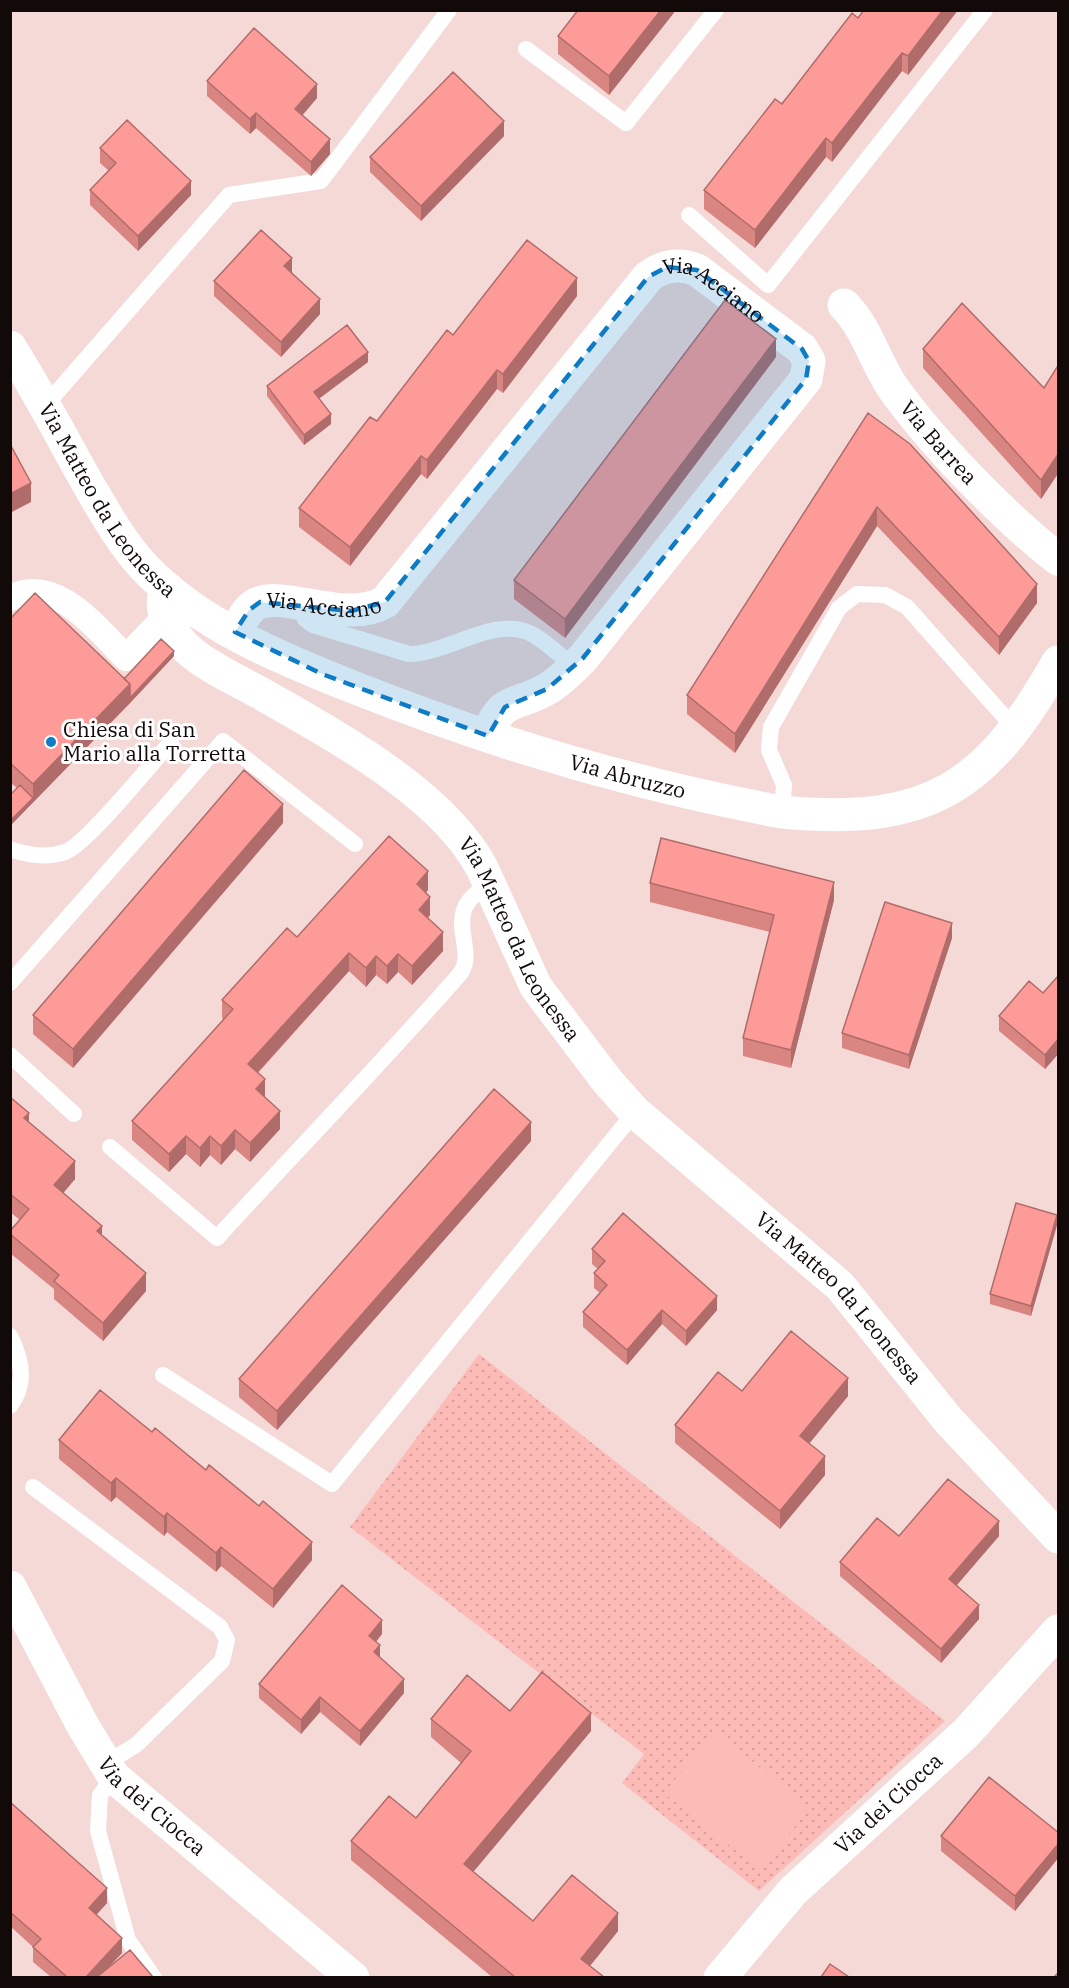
<svg xmlns="http://www.w3.org/2000/svg" width="1069" height="1988" font-family="'IBM Plex Serif',serif">
  <style>
    .grass { fill: url(#grass-dots) }
    .pitch { fill: #fdbbb7 }
    .lines { fill: none; stroke-linecap: round; stroke-linejoin: round }
    .service { stroke: #fff; stroke-width: 16 }
    .pedestrian { stroke: #fff; stroke-width: 26 }
    .minor { stroke: #fff; stroke-width: 33 }
    .wall { fill: #d98582 }
    .shaded-wall { fill: #b06c6a }
    .building { fill: #fc9b97; stroke: #b06c6a; stroke-width: 1.5 }
    .marked { fill: #0d7bc5; fill-opacity: 0.2; stroke: #0d7bc5; stroke-width: 4.5; stroke-dasharray: 12 8; stroke-linejoin: round }
    .poi-dot { fill: #0d7bc5; stroke: #fff; stroke-width: 2 }
    .labels { text-anchor: middle; stroke-width: 6; stroke-linejoin: round; paint-order: stroke }
    .street-label { font-size: 21px; fill: #120909; stroke: #fff }
    .poi-label { font-size: 21px; fill: #120909; stroke: #fff; text-anchor: start }
  </style>
  <defs>
    <pattern id="grass-dots" width="8" height="8" patternUnits="userSpaceOnUse" patternTransform="scale(1.5)"><rect width="8" height="8" fill="#fdbbb7"/><path d="M2 2h.1M6 6h.1" fill="none" stroke="#d89f9c" stroke-width="1.8" stroke-linecap="round"/></pattern>
  </defs>
  <rect width="100%" height="100%" fill="#f4d9d7"/>
  <path class="grass" d="M479 1354 945 1721 759 1891 622 1783 644 1754 350 1527Z"/>
  <path class="pitch" d="M714 1731 810 1808 760 1870 664 1793Z"/>
  <g class="lines">
    <path class="service" d="M526 49 626 123 716 10
      M689 215 768 285 985 10
      M44 407 229 195 321 181 449 10
      M305 606V619L313 625 409 654C447 654 494 616 530 633 546 641 560 656 574 667
      M782 812 784 785 769 750 771 727 839 608 857 594 885 595 907 607 1016 730
      M10 849C27 855 48 858 65 852 86 845 152 763 171 742
      M10 983 223 741 355 844
      M10 1055 74 1114
      M110 1147 217 1238C297 1150 380 1065 459 975 481 950 436 911 490 885
      M10 1336C22 1359 27 1384 10 1406
      M163 1375 332 1484 635 1112
      M33 1487 220 1627 227 1640 222 1661 136 1745 105 1764
      M114 1777 100 1795 98 1831 128 1940 154 1978"/>
    <path class="pedestrian" d="M10 598C56 574 97 629 126 658L166 616"/>
    <g class="minor">
      <path id="s1" d="M844 305C867 328 875 362 893 388 933 444 1004 517 1058 559"/>
      <path id="s2" d="M10 347C38 391 62 438 88 484 105 513 121 542 144 567 199 625 280 658 353 687 491 742 636 785 782 812 930 826 987 787 1058 662"/>
      <path id="s3" d="M168 589C154 608 175 639 191 652 211 669 239 681 262 694 335 736 442 793 482 868L536 987 608 1082 635 1112 840 1286 949 1421 1058 1537"/>
      <path id="s4" d="M235 632C240 624 245 612 253 606 279 587 345 626 385 602L648 277C663 265 680 263 697 270L802 349 809 361 806 379 583 658C572 669 561 681 547 689 517 707 500 696 488 736"/>
      <path id="s5" d="M10 1587 83 1726 114 1777 353 1978"/>
      <path id="s6" d="M720 1978 793 1891 966 1733 1058 1631"/>
    </g>
  </g>
  <path class="wall" d="M578 10H676L609 95 558 54V36Z
    M864 10H958L908 75 902 71 832 162 826 157 755 248 704 209V190Z
    M207 81 317 98 302 115 330 154 311 176 256 128 250 134 207 96Z
    M504 136 421 221 370 172V157Z
    M100 148 191 195 138 251 90 205V190L109 171 100 163Z
    M292 272 320 314 281 357 214 296V281Z
    M577 296 503 393 497 389 427 479 421 474 350 566 299 527V508L453 335Z
    M923 349 1044 388 1059 364V472L1041 499 923 368Z
    M776 357 565 638 514 599V580Z
    M368 362 319 399 331 424 304 445 267 396V386Z
    M868 413 1037 603 999 655 877 526 735 753 687 714V695Z
    M10 619 124 679 174 656 130 703 10 826V795L17 788 10 782Z
    M283 823 73 1068 33 1034V1015Z
    M650 883 834 900 791 1068 743 1056V1038L770 932 650 902Z
    M428 890 426 892 430 915 428 918 443 951 412 985 398 972 387 984 376 975 366 987 349 971 258 1073 265 1097 280 1129 250 1162 235 1149 221 1165 210 1155 200 1167 186 1154 169 1172 132 1140V1121L224 1020 222 1018V1000L297 937Z
    M952 938 909 1069 842 1048V1033Z
    M1059 975V1053L1045 1069 999 1031V1016L1043 993Z
    M10 1097 29 1122 75 1179 63 1193 102 1235 146 1291 103 1341 54 1299V1289L10 1253V1231L20 1220 10 1212Z
    M531 1141 277 1430 239 1397V1379Z
    M1057 1225 1031 1316 990 1304V1294Z
    M592 1249 717 1310 686 1346 662 1324 627 1365 583 1327V1312L600 1293 594 1288V1273L598 1269 592 1264Z
    M742 1391 848 1396 809 1443 825 1475 780 1529 675 1443V1425Z
    M59 1440 312 1560 273 1608 221 1566 216 1572 167 1532 164 1536 116 1497 111 1502 59 1459Z
    M899 1536H999L957 1585 979 1619 941 1663 840 1576V1562Z
    M382 1634 376 1642 380 1658 404 1693 360 1746 320 1712 301 1734 259 1698V1684Z
    M510 1711 591 1731 473 1872 533 1921 618 1931 590 1966 604 1977H492L351 1860V1841L416 1818 461 1763 431 1737V1719Z
    M10 1802 107 1903 96 1915 122 1953 108 1968 153 1977H51L33 1962V1947L10 1926Z
    M1059 1833V1857L1015 1911 941 1851V1836Z"/>
  <path class="shaded-wall" d="M661 10H676L609 95V76Z
    M943 10H958L908 75V56Z
    M902 53V71L832 162V143Z
    M317 84V98L295 124V109Z
    M256 113V128L250 134V119Z
    M504 121V136L421 221V206Z
    M826 138V157L755 248V230Z
    M330 139V154L311 176V162Z
    M191 181V195L138 251V236Z
    M292 258V273L284 266Z
    M577 278V296L503 393V374Z
    M320 299V314L281 357V342Z
    M776 339V357L565 638V619Z
    M368 352V362L314 402V392Z
    M497 370V389L427 479V460Z
    M331 414V424L304 445V435Z
    M1059 453V472L1041 499V480Z
    M421 456V474L350 566V547Z
    M31 483V502L10 513V494Z
    M877 507V526L735 753V734Z
    M1037 584V603L999 655V637Z
    M174 651V656L130 703 10 826V821L33 798V784L130 684Z
    M283 804V823L73 1068V1049Z
    M428 871V890L417 903V884Z
    M834 882V900L791 1068V1050Z
    M430 897V915L419 928V910Z
    M952 923V938L909 1069V1055Z
    M443 932V951L412 985V966Z
    M349 953V971L248 1083V1064Z
    M398 954V972L387 984V966Z
    M376 956V975L366 987V968Z
    M1059 1038V1053L1045 1069V1055Z
    M265 1079V1098L256 1089Z
    M280 1111V1129L250 1162V1143Z
    M29 1113V1132L24 1118Z
    M531 1122V1141L277 1430V1411Z
    M235 1130V1149L221 1165V1146Z
    M186 1136V1154L169 1172V1154Z
    M210 1136V1155L200 1167V1148Z
    M75 1161V1179L54 1204V1185Z
    M1057 1215V1225L1031 1316V1306Z
    M102 1226V1245L97 1231Z
    M146 1273V1291L103 1341V1323Z
    M717 1296V1310L686 1346V1331Z
    M662 1310V1324L627 1365V1350Z
    M848 1378V1396L800 1455V1436Z
    M825 1456V1475L780 1529V1511Z
    M116 1478V1497L111 1502V1483Z
    M167 1513V1532L164 1536V1517Z
    M999 1521V1536L949 1594V1579Z
    M312 1542V1560L273 1608V1589Z
    M221 1547V1566L216 1572V1553Z
    M979 1605V1619L941 1663V1649Z
    M382 1620V1634L369 1650V1636Z
    M380 1645V1660L374 1652Z
    M404 1679V1693L360 1746V1731Z
    M320 1697V1712L301 1734V1720Z
    M591 1713V1731L464 1883V1864Z
    M1059 1843V1857L1015 1911V1896Z
    M107 1888V1903L89 1923V1908Z
    M618 1913V1931L581 1977V1959Z
    M122 1938V1953L99 1977H86Z"/>
  <path class="building" d="M578 10H661L609 76 558 36Z
    M864 10H943L908 56 902 53 832 143 826 138 755 230 704 190 775 99 782 104 852 13 858 18Z
    M254 28 317 84 295 109 330 139 311 162 256 113 250 119 207 81Z
    M453 72 504 121 421 206 370 157Z
    M127 120 191 181 138 236 90 190 116 163 100 148Z
    M261 230 292 258 284 266 320 299 281 342 214 281Z
    M527 240 577 278 503 374 497 370 427 460 421 456 350 547 299 508 370 417 377 421 447 330 453 335Z
    M725 300 776 339 565 619 514 580Z
    M962 303 1044 388 1059 364V453L1041 480 923 349Z
    M347 325 368 352 314 392 331 414 304 435 267 386Z
    M868 413 910 444 1037 584 999 637 877 507 735 734 687 695Z
    M10 444 31 483 10 494Z
    M35 593 130 684 33 784 10 763V619Z
    M161 639 174 651 130 698V684L124 679Z
    M244 770 283 804 73 1049 33 1015Z
    M20 785 33 798 10 821V795Z
    M389 836 428 871 417 884 430 897 419 910 443 932 412 966 398 954 387 966 376 956 366 968 349 953 248 1064 265 1079 256 1089 280 1111 250 1143 235 1130 221 1146 210 1136 200 1148 186 1136 169 1154 132 1121 233 1009 222 1000 287 928 297 937Z
    M661 838 834 882 791 1050 743 1038 774 915 650 883Z
    M885 902 952 923 909 1055 842 1033Z
    M1059 975V1038L1045 1055 999 1016 1029 981 1043 993Z
    M494 1089 531 1122 277 1411 239 1379Z
    M10 1097 29 1113 24 1118 75 1161 54 1185 102 1226 97 1231 146 1273 103 1323 54 1281 59 1275 10 1234V1231L29 1209 10 1194Z
    M1016 1203 1057 1215 1031 1306 990 1294Z
    M623 1213 717 1296 686 1331 662 1310 627 1350 583 1312 607 1285 594 1273 605 1261 592 1249Z
    M791 1331 848 1378 800 1436 825 1456 780 1511 675 1425 718 1372 742 1391Z
    M100 1390 152 1432 155 1428 206 1470 209 1465 259 1506 263 1501 312 1542 273 1589 221 1547 216 1553 167 1513 164 1517 116 1478 111 1483 59 1440Z
    M948 1479 999 1521 949 1579 979 1605 941 1649 840 1562 877 1518 899 1536Z
    M342 1585 382 1620 369 1636 380 1645 374 1652 404 1679 360 1731 320 1697 301 1720 259 1684Z
    M542 1672 591 1713 464 1864 533 1921 572 1875 618 1913 581 1959 604 1977H515L351 1841 389 1796 416 1818 471 1751 431 1719 467 1675 510 1711Z
    M989 1777 1059 1833V1843L1015 1896 941 1836Z
    M10 1802 107 1888 89 1908 122 1938 86 1977H67L33 1947 41 1939 10 1912Z
    M130 1950 153 1977H97Z
    M830 1964 849 1977H821Z
    M1059 1972V1977H1054Z"/>
  <path class="marked" d="M667 267 697 270 802 349 809 361 806 379 583 658 547 689 505 707 488 736 322 674 235 632 249 610 260 602 351 611 385 602 648 277Z"/>
  <circle class="poi-dot" cx="51" cy="742" r="6"/>
  <g class="labels">
    <g class="street-label">
      <text dy="7" stroke="none"><textPath href="#s4" startOffset="660">Via Acciano</textPath></text>
      <text dy="7" stroke="none"><textPath href="#s1" startOffset="168">Via Barrea</textPath></text>
      <text dy="7" stroke="none"><textPath href="#s2" startOffset="182">Via Matteo da Leonessa</textPath></text>
      <text dy="7" stroke="none"><textPath href="#s4" startOffset="104">Via Acciano</textPath></text>
      <text dy="7" stroke="none"><textPath href="#s2" startOffset="790">Via Abruzzo</textPath></text>
      <text dy="7" stroke="none"><textPath href="#s3" startOffset="520">Via Matteo da Leonessa</textPath></text>
      <text dy="7" stroke="none"><textPath href="#s3" startOffset="1006">Via Matteo da Leonessa</textPath></text>
      <text dy="7" stroke="none"><textPath href="#s6" startOffset="243">Via dei Ciocca</textPath></text>
      <text dy="7" stroke="none"><textPath href="#s5" startOffset="264">Via dei Ciocca</textPath></text>
    </g>
    <g class="poi-label">
      <text x="63" y="737">Chiesa di San<tspan x="63" dy="24">Mario alla Torretta</tspan></text>
    </g>
  </g>
  <rect width="1069" height="1988" fill="none" stroke="#120909" stroke-width="24"/>
</svg>
